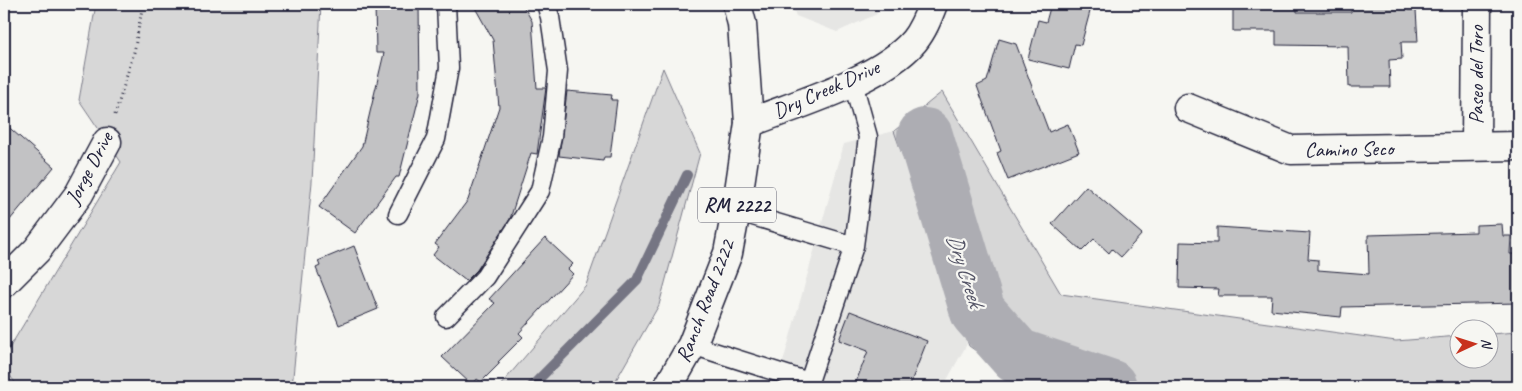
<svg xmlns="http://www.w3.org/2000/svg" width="1522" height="391" font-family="Caveat,sans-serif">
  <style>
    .built { fill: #e6e6e4 }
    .green { fill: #d7d7d7; stroke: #7c7c89 }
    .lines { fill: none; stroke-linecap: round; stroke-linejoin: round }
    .stream { stroke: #757583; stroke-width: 10 }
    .river { stroke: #adadb3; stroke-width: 56 }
    .building { fill: #c2c2c4; stroke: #22223b }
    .lane-casing { stroke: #22223b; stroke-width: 21 }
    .street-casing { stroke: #22223b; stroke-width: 31 }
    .secondary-casing { stroke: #22223b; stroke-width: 31 }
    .primary-casing { stroke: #22223b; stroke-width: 31 }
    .path { stroke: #22223b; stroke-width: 3; stroke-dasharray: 1 4; stroke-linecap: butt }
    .lane { stroke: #f6f6f2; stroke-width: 18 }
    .street { stroke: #f6f6f2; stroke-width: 28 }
    .secondary { stroke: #f6f6f2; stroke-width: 28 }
    .primary { stroke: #f6f6f2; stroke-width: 28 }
    .labels { text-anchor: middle; stroke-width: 4.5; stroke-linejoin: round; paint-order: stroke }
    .shield { fill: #f6f6f2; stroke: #626272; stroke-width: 1 }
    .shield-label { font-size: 20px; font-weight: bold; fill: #22223b }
    .street-label { font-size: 21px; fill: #22223b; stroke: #f6f6f2 }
    .water-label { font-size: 22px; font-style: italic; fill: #535365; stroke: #f6f6f2 }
  </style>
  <rect width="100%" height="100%" fill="#f6f6f2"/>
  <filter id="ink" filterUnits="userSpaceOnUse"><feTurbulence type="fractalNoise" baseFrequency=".02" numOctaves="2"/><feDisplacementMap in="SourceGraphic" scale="10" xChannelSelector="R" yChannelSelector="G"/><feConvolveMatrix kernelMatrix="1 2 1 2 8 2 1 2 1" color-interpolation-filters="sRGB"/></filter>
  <g filter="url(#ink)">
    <path class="built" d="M791 4H879L877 14 837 32 796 16Z
      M894 131 967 344 943 387H776L844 144Z"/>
    <path class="green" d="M96 4H321L312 182 292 387H18L4 367V357L121 162 79 100Z
      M663 68 700 153 659 305 612 387H499L586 285Z
      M942 92 1061 294 1396 341 1459 336 1460 358H1490V334L1518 332V387H1028L969 346 894 131Z"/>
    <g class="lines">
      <path class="stream" d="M531 387 637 280 687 175"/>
      <path class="river" d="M925 136 978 312 1017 356 1109 387"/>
    </g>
    <path class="building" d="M375 4 419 5 420 93 399 177H396L355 233 319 207 362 146 384 53H376Z
      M473 4H522L532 21 537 88H546L537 154 531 153 510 219 477 270 466 281 433 255 439 247 435 244 468 200 499 107 493 40Z
      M1051 4H1092L1081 45 1075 44 1069 69 1028 59 1038 20 1046 22Z
      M1233 4H1297V12H1351L1352 4H1408V10H1416L1418 42H1401L1402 59 1389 60 1390 87H1349L1348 46 1276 45V31H1233Z
      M999 39 1016 44 1049 132 1068 124 1079 152 1008 180 997 153 1001 151 977 86 987 81Z
      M567 91 612 95 611 100H617L610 157H604L603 161 559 156Z
      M4 123 54 167 4 227Z
      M1086 186 1142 234 1121 257 1112 249 1109 253 1094 239 1082 251 1052 224Z
      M1502 224 1503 236H1511L1510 254H1518V303L1342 307 1341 317 1271 310 1272 296H1218L1219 289 1179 288 1180 242 1217 243V227L1310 233 1308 259 1318 260V270L1369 274 1368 235 1476 232V225Z
      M545 238 573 264 568 269 573 274 519 333 523 337 498 362 500 363 481 382 477 379 472 385 442 357 495 303 489 299Z
      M354 246 378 309 339 325 316 268 320 266 318 261Z
      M850 311 927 341 909 387H854L868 351 839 340Z"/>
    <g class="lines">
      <g class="lane-casing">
        <path id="lane" d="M853 83 868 137 854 246
          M398 214 436 139 449 68 446 4
          M446 317 485 277 540 191 552 137 558 71 550 17 546 4
          M692 345 809 382 854 246 736 211"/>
      </g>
      <g class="street-casing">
        <path id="street" d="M1188 108 1291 150 1518 146
          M1476 146 1477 4
          M4 283 37 250 79 194 107 142"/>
      </g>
      <g class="secondary-casing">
        <path id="secondary" d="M749 123C797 104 881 80 914 41 923 30 928 17 933 4"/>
      </g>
      <g class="primary-casing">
        <path id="primary" d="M668 387 692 345 728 253 736 211 749 123 742 24 737 4"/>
      </g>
      <path class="path" d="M115 115 134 52 143 4"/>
      <use href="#lane" class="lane"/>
      <use href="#street" class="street"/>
      <use href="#secondary" class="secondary"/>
      <use href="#primary" class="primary"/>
    </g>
  </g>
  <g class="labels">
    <rect class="shield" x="698" y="187.5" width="78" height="35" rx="4"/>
    <g class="shield-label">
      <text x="737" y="212">RM 2222</text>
    </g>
    <g class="street-label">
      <text transform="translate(1476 75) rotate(-90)" y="7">Paseo del Toro</text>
      <text transform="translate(826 89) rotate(-24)" y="7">Dry Creek Drive</text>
      <text transform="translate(1349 149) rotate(-1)" y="7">Camino Seco</text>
      <text transform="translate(89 168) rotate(-62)" y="7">Jorge Drive</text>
      <text transform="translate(705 301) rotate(-69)" y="7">Ranch Road 2222</text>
    </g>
    <g class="water-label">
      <text transform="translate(966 270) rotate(72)" y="8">Dry Creek</text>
    </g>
  </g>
  <rect width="1522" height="391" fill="none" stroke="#f6f6f2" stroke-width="20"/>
  <rect x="10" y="10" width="1502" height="371" fill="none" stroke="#22223b" stroke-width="2" filter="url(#ink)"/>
  <g transform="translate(1474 344) rotate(86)"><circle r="24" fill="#f6f6f2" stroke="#a1a1a9"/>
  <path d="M0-4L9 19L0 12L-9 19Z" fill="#c8321e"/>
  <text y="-8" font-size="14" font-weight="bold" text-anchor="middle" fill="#22223b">N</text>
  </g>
</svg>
